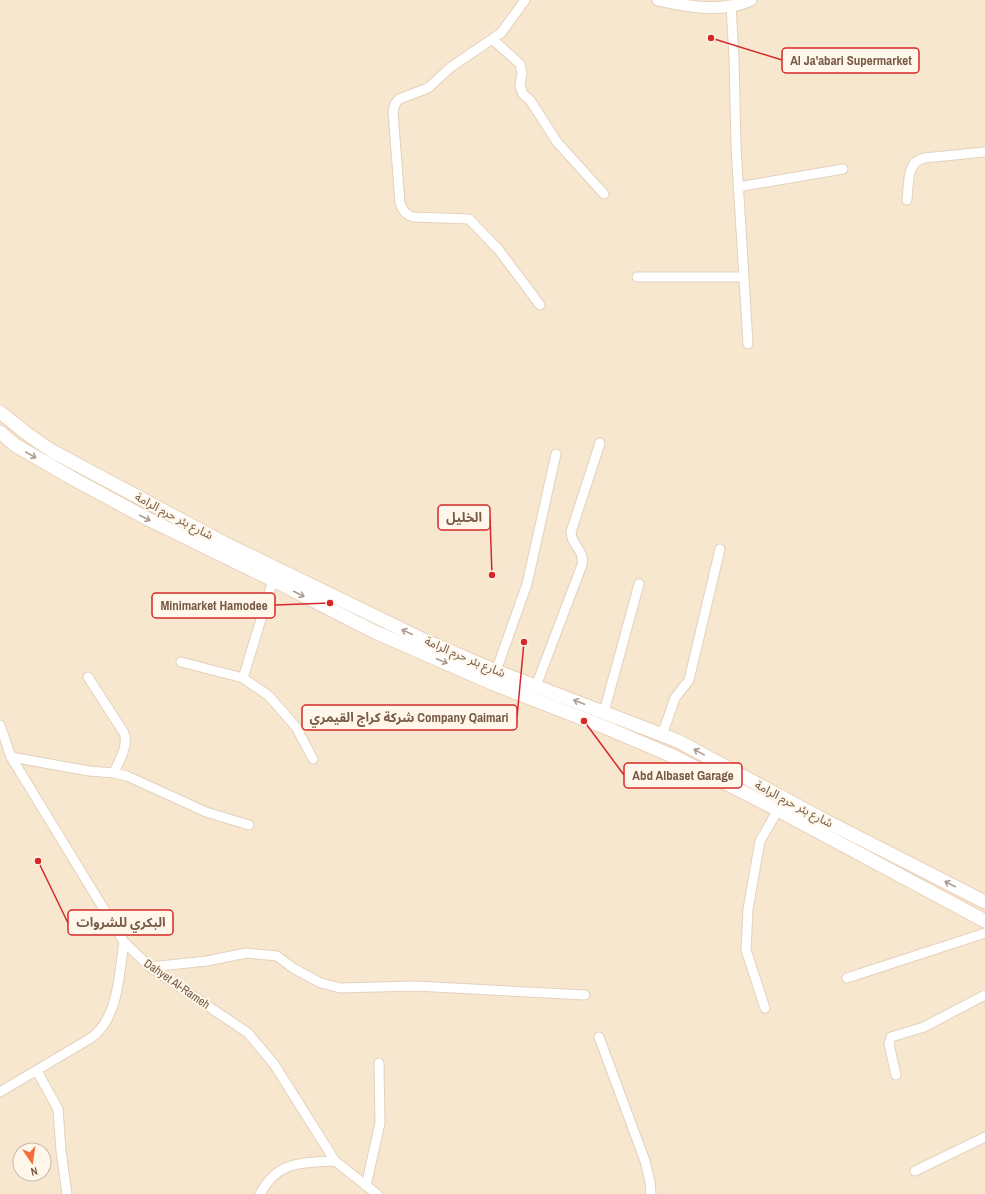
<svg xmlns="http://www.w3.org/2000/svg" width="985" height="1194" font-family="'Archivo Narrow','Noto Sans Arabic',sans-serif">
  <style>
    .residential { fill: #f7e7cf; fill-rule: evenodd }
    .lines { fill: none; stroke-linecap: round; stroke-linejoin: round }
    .minor-casing { stroke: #e3d1bc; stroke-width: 11 }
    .tertiary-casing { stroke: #e3d1bc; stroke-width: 13 }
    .secondary-casing { stroke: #e9d2ba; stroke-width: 15 }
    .minor { stroke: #fff; stroke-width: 9 }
    .tertiary { stroke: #fff; stroke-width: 11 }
    .secondary { stroke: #fff; stroke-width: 13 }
    .oneway { stroke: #ae9c90 }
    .labels { text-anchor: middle; stroke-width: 4; stroke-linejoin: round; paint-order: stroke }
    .street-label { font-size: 12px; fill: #785a46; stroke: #fff8ea }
    .leader { fill: none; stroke: #d62828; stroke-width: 1.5 }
    .callout-dot { fill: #d62828; stroke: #fff8ea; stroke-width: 1.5 }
    .callout { fill: #fff8ea; stroke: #d62828; stroke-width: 1.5 }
    .callout-label { font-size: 13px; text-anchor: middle; font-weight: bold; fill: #785a46 }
  </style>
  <rect width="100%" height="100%" fill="#fef4e1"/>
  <path class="residential" d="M0 0H985V1194H0ZM20 1150H44V1174H20Z"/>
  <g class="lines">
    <g class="minor-casing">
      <path id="minor" d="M525 0 501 33 451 67 428 88 399 99 395 104 393 112 400 203C402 210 406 215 413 217L469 219 498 249 540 305
        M731 6 734 57 736 147 748 344
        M492 39 520 64 522 73 520 86 523 94 530 100 557 142 604 194
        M738 187 843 169
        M907 200C909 185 906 162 924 158L985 152
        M637 277H744
        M181 662 243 678 269 696 296 727 313 759
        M496 671 527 584 556 454
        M88 677 124 733C129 746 119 760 114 773
        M243 678 273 580
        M536 686 582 565C585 549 571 546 571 532L600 443
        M604 712 639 584
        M0 725 11 757 124 942 150 967 248 1033 274 1064 335 1161 377 1194
        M662 735 675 698 689 680 720 549
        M11 757 89 771 114 773 127 776 206 812 249 825
        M150 967 207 961 246 953 277 956 293 968 315 980 321 983 340 988 415 986 585 995
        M847 978 985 933
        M765 1008 746 950 748 909 760 841 778 810
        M599 1037 645 1161 650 1182 651 1194
        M37 1071 58 1109 61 1151 67 1194
        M896 1075 889 1044 891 1037 924 1027 985 995
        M0 1092 91 1038C119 1018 119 973 124 942
        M915 1171 985 1137
        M366 1186 380 1123 379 1063
        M260 1194C278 1160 302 1163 335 1161"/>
    </g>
    <g class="tertiary-casing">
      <path id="tertiary" d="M658 0C688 7 722 13 751 0"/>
    </g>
    <g class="secondary-casing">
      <path id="secondary" d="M0 412 26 433 52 451 224 543 428 642 496 671 678 741 824 820 985 902
        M0 432 15 445 72 478 146 518 273 580 375 632 494 684 607 728 675 757 778 810 985 921"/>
    </g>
    <use href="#minor" class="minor"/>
    <use href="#tertiary" class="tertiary"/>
    <use href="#secondary" class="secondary"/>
  </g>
  <defs><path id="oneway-shaft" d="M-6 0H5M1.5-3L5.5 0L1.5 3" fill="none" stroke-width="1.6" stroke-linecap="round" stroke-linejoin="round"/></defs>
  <g class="oneway">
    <use href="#oneway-shaft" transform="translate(31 455) rotate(30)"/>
    <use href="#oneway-shaft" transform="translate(145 518) rotate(27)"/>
    <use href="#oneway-shaft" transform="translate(299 594) rotate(27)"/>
    <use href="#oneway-shaft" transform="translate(407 632) rotate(-155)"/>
    <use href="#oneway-shaft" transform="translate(442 661) rotate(23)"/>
    <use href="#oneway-shaft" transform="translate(579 702) rotate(-159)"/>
    <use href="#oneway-shaft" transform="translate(699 752) rotate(-151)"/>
    <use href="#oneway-shaft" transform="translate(950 884) rotate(-153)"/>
  </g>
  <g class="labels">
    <g class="street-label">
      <text transform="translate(174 516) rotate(28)" y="4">شارع بئر حرم الرامة</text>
      <text transform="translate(465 657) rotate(23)" y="4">شارع بئر حرم الرامة</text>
      <text transform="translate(794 804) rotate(28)" y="4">شارع بئر حرم الرامة</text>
      <text transform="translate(177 984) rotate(35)" y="4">Dahyet Al-Rameh</text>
    </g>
  </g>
  <path class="leader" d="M711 38L782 60M492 575L490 518M330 603L275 605M524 642L517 717M584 721L624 775M38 861L68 923"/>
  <g class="callout-dot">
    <circle cx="711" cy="38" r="4"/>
    <circle cx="492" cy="575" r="4"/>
    <circle cx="330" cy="603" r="4"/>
    <circle cx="524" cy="642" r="4"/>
    <circle cx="584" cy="721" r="4"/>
    <circle cx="38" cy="861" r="4"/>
  </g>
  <g class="callout">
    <rect x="782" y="48" width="137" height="25" rx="4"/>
    <rect x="438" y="505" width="52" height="25" rx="4"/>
    <rect x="152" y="593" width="123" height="25" rx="4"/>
    <rect x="302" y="705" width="215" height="25" rx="4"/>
    <rect x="624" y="763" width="118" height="25" rx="4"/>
    <rect x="68" y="910" width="105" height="25" rx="4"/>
  </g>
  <g class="callout-label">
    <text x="851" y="65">Al Ja'abari Supermarket</text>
    <text x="464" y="522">الخليل</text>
    <text x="214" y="610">Minimarket Hamodee</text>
    <text x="409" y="722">شركة كراج القيمري Company Qaimari</text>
    <text x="683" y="780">Abd Albaset Garage</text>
    <text x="121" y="927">البكري للشروات</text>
  </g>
  <g transform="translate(32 1162) rotate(167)"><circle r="19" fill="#fff8ea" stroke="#c9b9a8"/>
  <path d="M0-3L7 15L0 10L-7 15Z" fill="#f46d3b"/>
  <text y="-6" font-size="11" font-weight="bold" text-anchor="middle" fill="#785a46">N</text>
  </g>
</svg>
